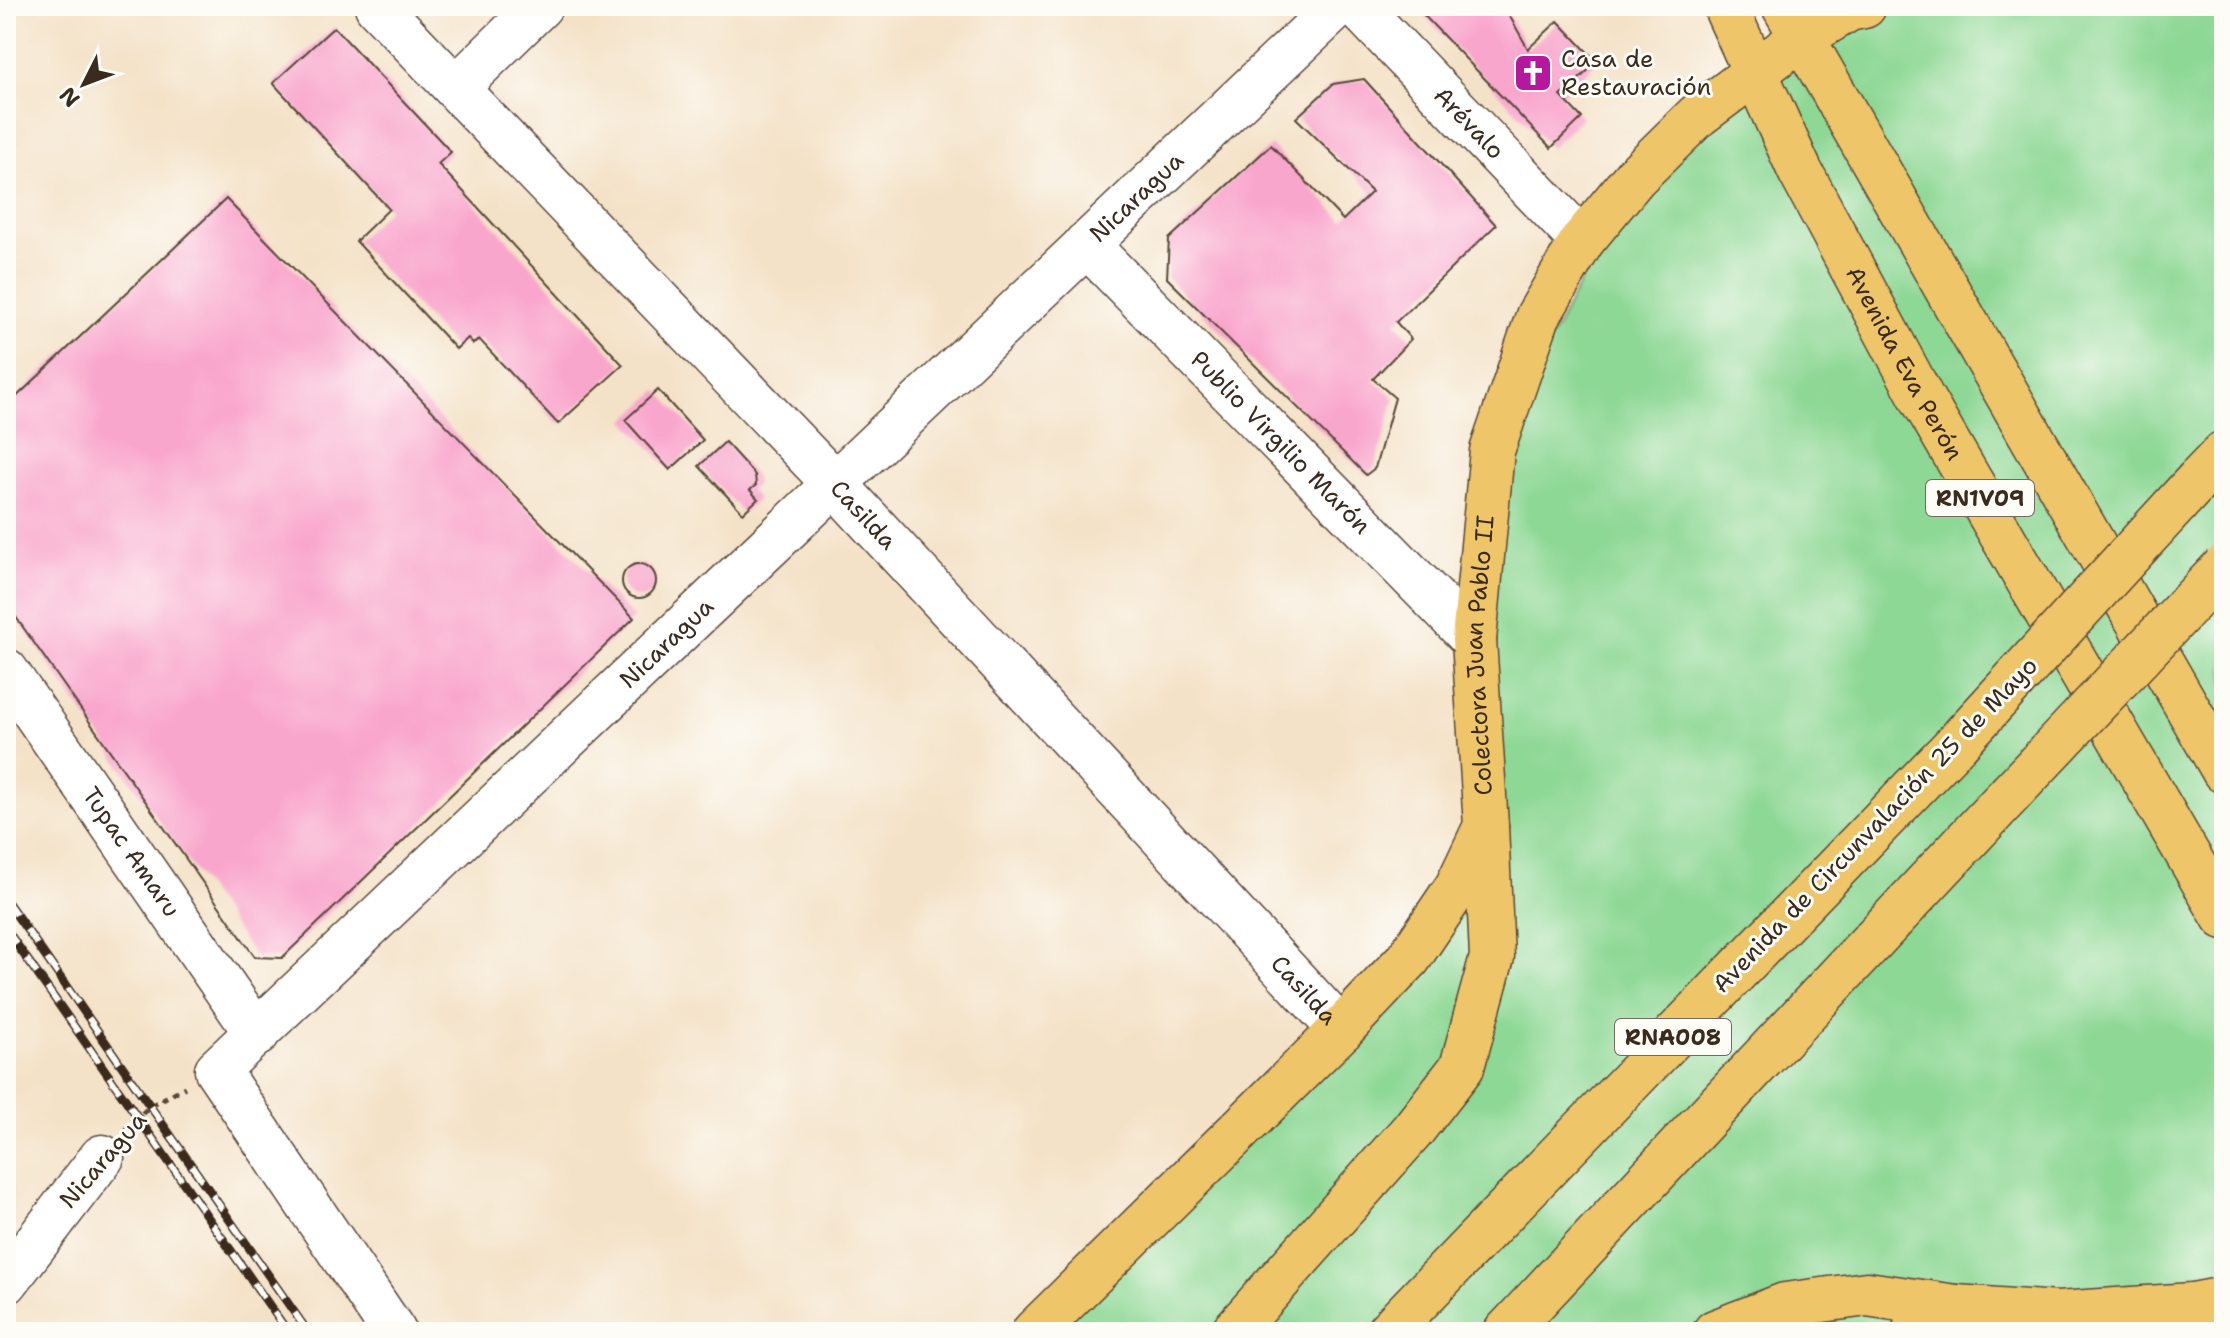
<svg xmlns="http://www.w3.org/2000/svg" width="2230" height="1338" font-family="'Shantell Sans',sans-serif">
  <style>
    .green { fill: #8ed895; stroke: #64815a; stroke-width: 2 }
    .building { fill: #f9a6cc }
    .lines { fill: none; stroke-linecap: round; stroke-linejoin: round }
    .minor-casing { stroke: #574638; stroke-width: 47 }
    .major-casing { stroke: #574638; stroke-width: 47 }
    .highway-casing { stroke: #574638; stroke-width: 47 }
    .path { stroke: #574638; stroke-width: 5; stroke-dasharray: 6 6; stroke-linecap: butt }
    .minor { stroke: #fff; stroke-width: 44 }
    .major { stroke: #eec569; stroke-width: 44 }
    .highway { stroke: #eec569; stroke-width: 44 }
    .rail-casing { stroke: #3b2a1e; stroke-width: 9 }
    .rail { stroke: #fdfcf7; stroke-width: 6; stroke-dasharray: 18; stroke-linecap: butt }
    .highway-bridge-casing { stroke: #574638; stroke-width: 47; stroke-linecap: butt }
    .highway-bridge { stroke: #eec569; stroke-width: 44 }
    .labels { text-anchor: middle; stroke-width: 6; stroke-linejoin: round; paint-order: stroke }
    .shield { fill: #fdfcf7; stroke: #75695f; stroke-width: 2 }
    .shield-label { font-size: 22px; font-weight: bold; fill: #3b2a1e }
    .poi-label { font-size: 24px; fill: #3b2a1e; stroke: #fdfcf7; text-anchor: start }
    .street-label { font-size: 24px; fill: #3b2a1e; stroke: #fdfcf7 }
  </style>
  <rect width="100%" height="100%" fill="#fdfcf7"/>
  <filter id="ink" filterUnits="userSpaceOnUse"><feTurbulence type="fractalNoise" baseFrequency=".0125" numOctaves="2"/><feDisplacementMap in="SourceGraphic" scale="16" xChannelSelector="R" yChannelSelector="G"/><feConvolveMatrix kernelMatrix="1 2 1 2 8 2 1 2 1" color-interpolation-filters="sRGB"/></filter>
  <filter id="wash" filterUnits="userSpaceOnUse"><feTurbulence type="fractalNoise" baseFrequency=".006" numOctaves="4" result="noise"/><feDisplacementMap in="SourceGraphic" scale="32" xChannelSelector="R" yChannelSelector="G"/><feGaussianBlur stdDeviation="1.8" result="paint"/><feColorMatrix in="noise" values="0 0 0 0 0 0 0 0 0 0 0 0 0 0 0 0 0 1.4 0 .05"/><feComposite in="paint" operator="in"/></filter>
  <g filter="url(#wash)">
    <rect width="100%" height="100%" fill="#f4e2c8"/>
    <path class="green" d="M1864 6H2224V1299L1914 1332H1034L1341 1030 1486 826 1492 451 1635 177Z"/>
    <g id="blocks">
      <path class="building" d="M1415 6H1504L1528 49 1558 21 1597 62 1561 96 1582 118 1551 148Z
        M334 27 451 152 438 164 623 365 558 424 479 339 473 344 468 338 456 349 356 241 389 209 273 83Z
        M1364 79 1496 225 1396 322 1411 339 1373 379 1395 398 1375 468 1366 475 1167 278 1169 239 1271 145 1343 220 1372 192 1296 118 1333 84Z
        M226 199 634 618 282 958 255 957 6 603V393L13 400Z
        M658 390 703 440 670 470 625 420Z
        M725 442 755 475 756 485 750 490 758 499 743 513 699 466Z
        M622 581a17 17 0 1 1 34 0a17 17 0 1 1-34 0Z"/>
    </g>
  </g>
  <g filter="url(#ink)">
    <use href="#blocks" fill-opacity="0" stroke="#574638" stroke-width="2"/>
    <g class="lines">
      <g class="minor-casing">
        <g id="minor">
          <path id="s1" d="M377 6 834 483 1341 1030"/>
          <path id="s2" d="M1357 6 1582 241"/>
          <path d="M456 88 540 6"/>
          <path id="s3" d="M1086 244 1474 640"/>
          <path id="s4" d="M6 671 257 1034"/>
          <path d="M6 1282 102 1157"/>
          <path id="s5" d="M394 1332 217 1070 1338 6"/>
        </g>
      </g>
      <g class="major-casing">
        <g id="major">
          <path id="s6" d="M1725 6 1800 171 1923 400 2224 917"/>
          <path d="M1784 6 2224 771"/>
          <path id="s7" d="M1034 1332 1341 1030 1409 958 1457 887 1486 826 1474 640 1492 451 1538 316 1582 241 1635 177 1697 116 1802 37 1849 9 1864 6"/>
          <path d="M1914 1332 1956 1307 2057 1314 2192 1305 2224 1299"/>
        </g>
      </g>
      <g class="highway-casing">
        <path id="highway" d="M2198 480 2224 453
          M1233 1332 1412 1131 1462 1067 1492 957 1486 826
          M1388 1332 1957 743
          M1506 1332 2009 795
          M1715 1332 1785 1305 1867 1294 1956 1307"/>
      </g>
      <path class="path" d="M125 1130 150 1106 185 1087"/>
      <use href="#minor" class="minor"/>
      <use href="#major" class="major"/>
      <use href="#highway" class="highway"/>
      <g class="rail-casing">
        <path id="rail" d="M6 900 308 1332
          M6 929 288 1332"/>
      </g>
      <use href="#rail" class="rail"/>
      <g class="highway-bridge-casing">
        <path id="highway-bridge" d="M1957 743 2198 480
          M2009 795 2224 567"/>
      </g>
      <use href="#highway-bridge" class="highway-bridge"/>
    </g>
  </g>
  <defs>
    <g id="church-square" transform="scale(2)"><rect x="-9" y="-9" width="18" height="18" rx="4" fill="#b5179e" stroke="#fdfcf7"/><path d="M-1.2-6h2.4v3.5h3.3v2.4h-3.3V6h-2.4V-.1h-3.3v-2.4h3.3Z" fill="#fff"/></g>
  </defs>
  <g fill-rule="evenodd">
    <use href="#church-square" x="1533" y="73"/>
  </g>
  <g class="labels">
    <g class="shield">
      <rect x="1926" y="480" width="108" height="36" rx="6"/>
      <rect x="1615" y="1019" width="116" height="36" rx="6"/>
    </g>
    <g class="shield-label">
      <text x="1980" y="506">RN1V09</text>
      <text x="1673" y="1045">RNA008</text>
    </g>
    <g class="poi-label">
      <text x="1561" y="67">Casa de<tspan x="1561" dy="28">Restauración</tspan></text>
    </g>
    <g class="street-label">
      <text dy="8" stroke="none"><textPath href="#s2" startOffset="162">Arévalo</textPath></text>
      <text dy="8" stroke="none"><textPath href="#s5" startOffset="1584">Nicaragua</textPath></text>
      <text dy="8" stroke="none"><textPath href="#s6" startOffset="400">Avenida Eva Perón</textPath></text>
      <text dy="8" stroke="none"><textPath href="#s3" startOffset="278">Publio Virgilio Marón</textPath></text>
      <text dy="8" stroke="none"><textPath href="#s1" startOffset="704">Casilda</textPath></text>
      <text dy="8" stroke="none"><textPath href="#s5" startOffset="936">Nicaragua</textPath></text>
      <text dy="8" stroke="none"><textPath href="#s7" startOffset="854">Colectora Juan Pablo II</textPath></text>
      <text transform="translate(1875 825) rotate(-46)" y="8">Avenida de Circunvalación 25 de Mayo</text>
      <text dy="8" stroke="none"><textPath href="#s4" startOffset="220">Tupac Amaru</textPath></text>
      <text dy="8" stroke="none"><textPath href="#s1" startOffset="1352">Casilda</textPath></text>
      <text transform="translate(103 1160) rotate(-49)" y="8">Nicaragua</text>
    </g>
  </g>
  <rect width="2230" height="1338" fill="none" stroke="#fdfcf7" stroke-width="32"/>
  <g transform="translate(84 84) rotate(228)" stroke="#fdfcf7" stroke-width="6" paint-order="stroke">
  <path d="M0-6L14 30L0 20L-14 30Z" fill="#3b2a1e"/>
  <text y="-12" font-size="22" font-weight="bold" text-anchor="middle" fill="#3b2a1e">N</text>
  </g>
</svg>
